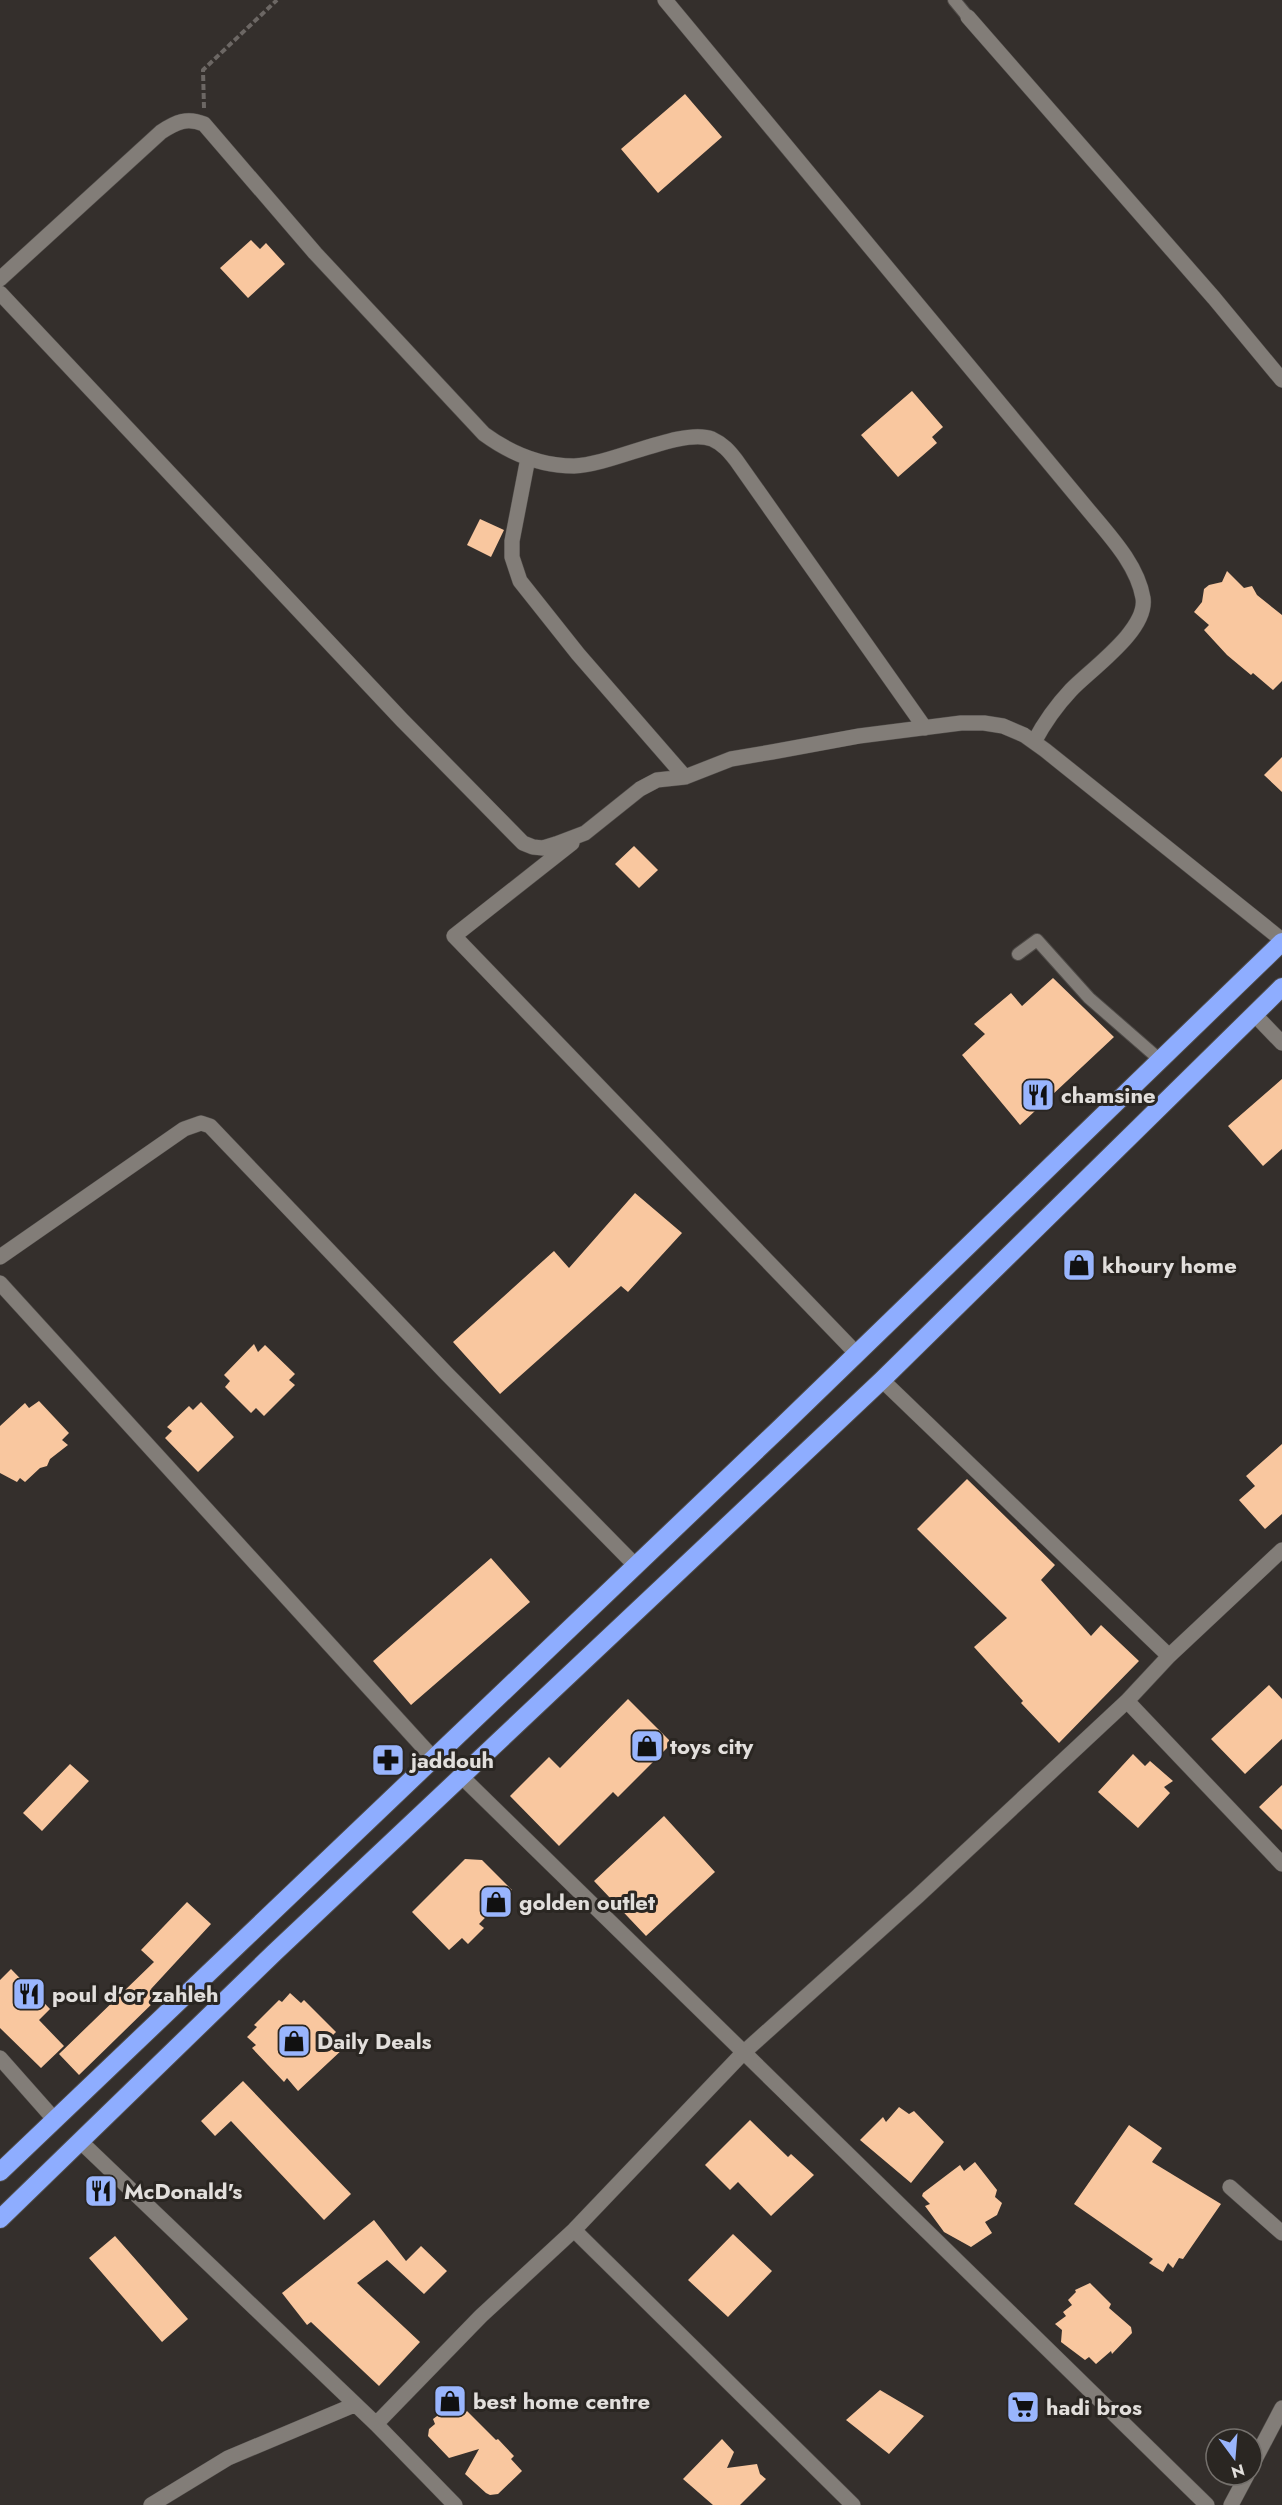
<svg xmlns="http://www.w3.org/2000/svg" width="1282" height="2505" font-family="Jost,sans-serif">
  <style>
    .building { fill: #f9c79f }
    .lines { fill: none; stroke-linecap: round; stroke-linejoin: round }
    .lane-casing { stroke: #4f4b48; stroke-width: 14 }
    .street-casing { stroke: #4f4b48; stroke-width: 16 }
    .secondary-casing { stroke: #4f4b48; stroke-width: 16 }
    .highway-casing { stroke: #4f4b48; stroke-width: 20 }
    .path { stroke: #6c6764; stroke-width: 4; stroke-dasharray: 6 3; stroke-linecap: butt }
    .lane { stroke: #827d78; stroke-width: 12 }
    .street { stroke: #827d78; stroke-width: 15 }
    .secondary { stroke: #827d78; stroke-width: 15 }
    .highway { stroke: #8eadff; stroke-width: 18 }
    .labels { text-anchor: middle; stroke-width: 6; stroke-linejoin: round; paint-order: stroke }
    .poi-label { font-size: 22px; font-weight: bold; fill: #e2dfdc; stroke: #2a2622; text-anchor: start }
  </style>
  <rect width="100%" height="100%" fill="#342f2c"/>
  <path class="building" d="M685 94 722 137 658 193 621 149Z
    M251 240 260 249 266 243 285 264 248 298 220 268Z
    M912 391 943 427 932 437 937 443 898 477 861 435Z
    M480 519 504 530 491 557 467 545Z
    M1227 571 1244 588 1252 586 1257 595 1282 615V681L1273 690 1253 673 1251 675 1227 655 1204 630 1209 625 1194 612 1202 602 1204 589 1209 585 1222 582Z
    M1282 757V792L1264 775Z
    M634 846 658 870 639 888 615 864Z
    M1053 978 1114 1037 1020 1125 962 1055 985 1034 974 1024 1011 993 1022 1006Z
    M1282 1079V1149L1263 1166 1228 1126Z
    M635 1193 682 1233 628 1292 621 1286 500 1394 453 1342 554 1251 569 1268Z
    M254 1344 258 1352 265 1345 295 1374 289 1380 295 1385 264 1416 256 1408 251 1413 225 1387 230 1381 224 1375Z
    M39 1401 69 1433 62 1440 68 1445 50 1459 47 1466 40 1468 25 1482 20 1478 17 1482 0 1473V1426L25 1403 29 1408Z
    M201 1402 234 1437 198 1472 165 1438 172 1431 167 1427 189 1406 193 1410Z
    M1282 1444V1514L1265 1529 1239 1500 1255 1486 1246 1476Z
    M967 1479 1055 1565 1041 1580 1091 1636 1101 1625 1139 1661 1059 1743 1021 1703 1023 1701 974 1647 1007 1618 917 1529Z
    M491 1558 530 1602 411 1705 373 1661Z
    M1269 1685 1282 1699V1739L1245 1774 1211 1739Z
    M628 1699 672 1743 618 1797 613 1792 559 1846 510 1796 549 1757 560 1768Z
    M1133 1754 1145 1766 1150 1761 1173 1781 1164 1787 1170 1793 1138 1828 1098 1792Z
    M70 1764 89 1781 42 1831 23 1813Z
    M1282 1785V1830L1259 1807Z
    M664 1816 715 1872 646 1936 594 1881Z
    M465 1859 482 1860 512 1890 479 1924 484 1928 468 1944 462 1938 449 1950 412 1912Z
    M187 1902 211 1924 151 1989 159 1997 79 2075 59 2054 154 1962 141 1950Z
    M11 1969 50 2009 39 2020 64 2046 41 2068 0 2028V1980Z
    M290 1993 301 2003 304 2000 336 2032 332 2036 344 2048 298 2091 287 2078 284 2082 252 2048 256 2045 247 2037 257 2027 254 2025 279 2000 282 2002Z
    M243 2081 351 2194 324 2220 231 2121 215 2136 201 2121Z
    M899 2107 909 2114 914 2111 944 2142 911 2183 860 2140 883 2117 886 2122Z
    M750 2120 788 2157 791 2154 814 2175 771 2216 738 2182 730 2190 705 2165Z
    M1129 2125 1162 2148 1152 2162 1221 2204 1183 2259 1179 2258 1173 2268 1168 2263 1163 2272 1149 2263 1153 2259 1074 2204Z
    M975 2162 997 2190 995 2197 1002 2203 997 2215 985 2222 992 2233 971 2247 944 2232 925 2206 930 2204 922 2196 923 2193 960 2165 964 2171Z
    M374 2220 406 2261 421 2246 447 2271 424 2294 387 2260 357 2283 420 2342 379 2386 311 2322 307 2325 282 2293Z
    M733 2234 772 2271 728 2317 688 2280Z
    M115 2236 188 2319 162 2342 89 2258Z
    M1090 2283 1111 2304 1109 2308 1131 2327 1132 2333 1112 2354 1111 2351 1096 2364 1089 2357 1085 2360 1061 2342 1062 2330 1055 2324 1066 2316 1063 2312 1072 2305 1068 2300 1076 2292 1075 2290Z
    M880 2390 924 2416 889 2454 846 2420Z
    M452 2405 464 2415 467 2411 496 2440 498 2439 514 2456 511 2459 522 2471 498 2494 490 2495 486 2493 465 2474 479 2449 449 2458 428 2436 429 2429 435 2424 433 2419Z
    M722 2439 734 2452 727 2468 757 2464 760 2474 766 2479 740 2505H713L683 2479Z"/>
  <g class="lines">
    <g class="lane-casing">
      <path id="lane" d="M954 0 968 17
        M1018 954 1037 940 1089 998 1159 1059"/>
    </g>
    <g class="street-casing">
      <path id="street" d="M665 0 1085 506C1107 533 1137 563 1143 598 1148 630 1091 669 1071 690 1056 706 1044 723 1034 742
        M968 17 1214 298 1282 380
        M0 279 161 132C176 122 187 117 204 124L315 253 484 434C510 453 541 466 574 466 612 465 682 427 712 439 723 444 729 451 736 460L925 728
        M0 293 402 720 523 843 533 847 543 848 556 844 585 833 640 789 657 780 685 777 731 759 772 752 859 736 961 723H984L1003 726 1024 735 1045 750 1282 940
        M528 458 512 541V557L520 581 578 654 685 777
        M572 843 454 936 856 1353
        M1254 1014 1282 1043
        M0 1257 184 1129 201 1123 210 1126 447 1374 635 1565
        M0 1283 433 1758
        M882 1380 1169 1656
        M1127 1701 1282 1864
        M461 1776 1207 2505
        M0 2058 54 2119
        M81 2142 376 2424 455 2505
        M1230 2187 1282 2233
        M574 2230 853 2505
        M376 2424 481 2316 574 2230 743 2053 918 1896 1127 1701 1169 1656 1282 1550
        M151 2505 228 2458 354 2405"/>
    </g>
    <g class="secondary-casing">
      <path id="secondary" d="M1252 2465 1282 2408
        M1231 2505 1247 2475"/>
    </g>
    <g class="highway-casing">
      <path id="highway" d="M0 2172 780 1428 1282 942
        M0 2219 274 1953 882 1380 1282 987"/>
    </g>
    <path class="path" d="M204 108 203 70 277 0"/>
    <use href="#lane" class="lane"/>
    <use href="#street" class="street"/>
    <use href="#secondary" class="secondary"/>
    <use href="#highway" class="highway"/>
  </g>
  <defs>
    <g id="restaurant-square" transform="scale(1.725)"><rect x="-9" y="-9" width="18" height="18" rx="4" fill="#99b5fd" stroke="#2a2622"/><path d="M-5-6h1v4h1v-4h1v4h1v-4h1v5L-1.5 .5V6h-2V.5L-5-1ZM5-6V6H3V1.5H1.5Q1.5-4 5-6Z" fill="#111"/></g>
    <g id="shop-square" transform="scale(1.725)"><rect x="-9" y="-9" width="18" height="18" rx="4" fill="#99b5fd" stroke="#2a2622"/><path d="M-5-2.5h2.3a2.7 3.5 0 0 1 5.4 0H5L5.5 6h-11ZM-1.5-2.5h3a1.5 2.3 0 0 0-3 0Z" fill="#111"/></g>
    <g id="pharmacy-square" transform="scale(1.725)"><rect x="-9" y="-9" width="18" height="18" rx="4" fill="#99b5fd" stroke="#2a2622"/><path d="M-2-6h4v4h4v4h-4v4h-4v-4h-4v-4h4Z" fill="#111"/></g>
    <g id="supermarket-square" transform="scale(1.725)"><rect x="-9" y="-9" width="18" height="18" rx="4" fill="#99b5fd" stroke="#2a2622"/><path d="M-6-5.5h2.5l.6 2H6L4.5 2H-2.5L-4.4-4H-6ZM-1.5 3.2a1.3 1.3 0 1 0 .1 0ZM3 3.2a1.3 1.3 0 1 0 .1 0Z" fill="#111"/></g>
  </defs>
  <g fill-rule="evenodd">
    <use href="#restaurant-square" x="1038" y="1095"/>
    <use href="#shop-square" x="1079" y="1265"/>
    <use href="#shop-square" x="647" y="1746"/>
    <use href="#pharmacy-square" x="388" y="1760"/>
    <use href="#shop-square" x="496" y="1902"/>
    <use href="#restaurant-square" x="29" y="1994"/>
    <use href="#shop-square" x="294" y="2041"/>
    <use href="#restaurant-square" x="101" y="2191"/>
    <use href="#shop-square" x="450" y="2401"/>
    <use href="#supermarket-square" x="1023" y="2407"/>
  </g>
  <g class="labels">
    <g class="poi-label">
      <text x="1061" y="1103">chamsine</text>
      <text x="1102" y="1273">khoury home</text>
      <text x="670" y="1754">toys city</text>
      <text x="411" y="1768">jaddouh</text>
      <text x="519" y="1910">golden outlet</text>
      <text x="52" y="2002">poul d'or zahleh</text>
      <text x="317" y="2049">Daily Deals</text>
      <text x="124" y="2199">McDonald's</text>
      <text x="473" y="2409">best home centre</text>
      <text x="1046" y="2415">hadi bros</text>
    </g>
  </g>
  <g transform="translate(1234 2457) rotate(164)"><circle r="28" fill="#2a2622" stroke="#74706c" stroke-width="1.5"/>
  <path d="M0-4.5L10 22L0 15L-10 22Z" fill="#99b5fd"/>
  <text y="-9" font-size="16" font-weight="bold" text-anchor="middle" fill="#e2dfdc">N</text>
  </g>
</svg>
